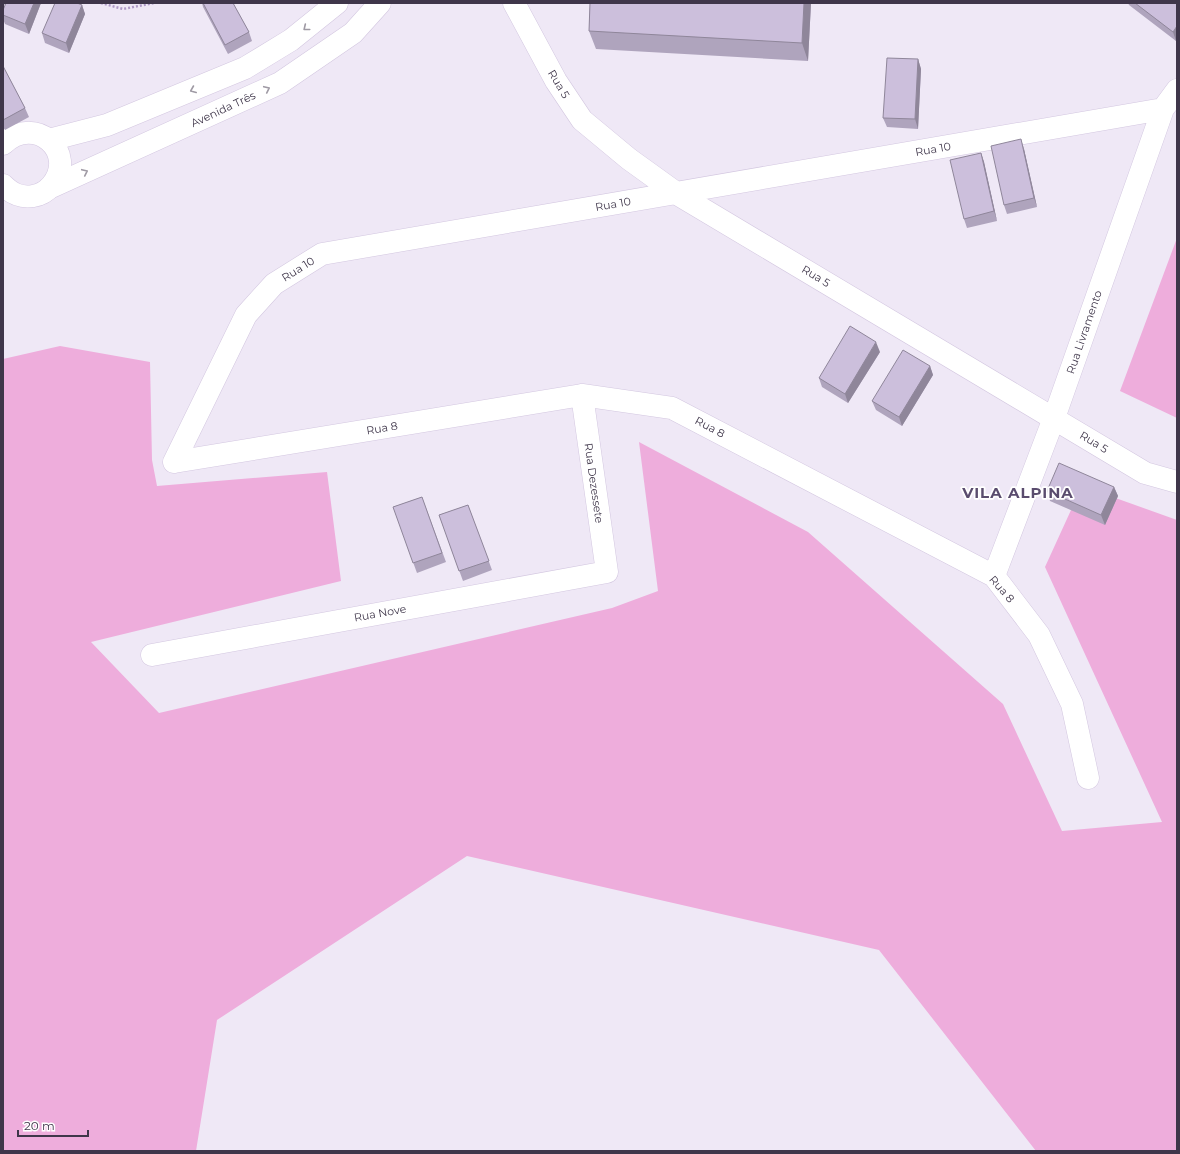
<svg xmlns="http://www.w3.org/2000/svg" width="1180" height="1154" font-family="Montserrat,sans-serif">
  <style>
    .green { fill: #eeaddc }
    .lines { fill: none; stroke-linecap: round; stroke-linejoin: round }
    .street-casing { stroke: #d3c7e0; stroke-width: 23 }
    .path { stroke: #ae99c6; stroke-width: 2.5; stroke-dasharray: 2 2; stroke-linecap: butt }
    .street { stroke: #fff; stroke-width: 22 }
    .wall { fill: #afa4bd }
    .shaded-wall { fill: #8f869a }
    .building { fill: #ccbfdc; stroke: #8f869a }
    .oneway { stroke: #9f9aa4 }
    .labels { text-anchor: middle; stroke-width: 3.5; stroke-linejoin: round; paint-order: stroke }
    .street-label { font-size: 11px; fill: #3f364a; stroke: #fff }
    .district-label { font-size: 15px; font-weight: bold; letter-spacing: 1px; fill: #5a4c6e; stroke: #fff }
  </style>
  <rect width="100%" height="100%" fill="#efe8f6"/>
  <path class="green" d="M1177 238V418L1120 391Z
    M60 346 150 362 152 460 157 486 327 472 341 581 91 642 159 713 612 608 658 591 639 442 808 532 1003 704 1062 831 1162 822 1045 567 1082 486 1177 520V1151H1036L879 950 467 856 217 1020 196 1151H3V359Z"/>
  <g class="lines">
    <g class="street-casing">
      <path id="street" d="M514 3 556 81 582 120 629 159 679 195 1145 473 1177 482
        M49 140 107 125 245 68 291 40 337 3
        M3 144C36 113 78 153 52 185 47 191 41 195 33 196 21 198 12 194 3 185
        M49 188 280 83 353 33 380 3
        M174 462 246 315 274 284 322 254 1163 109
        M174 462 582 395 672 408 994 576 1039 635 1072 704 1088 778
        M994 576 1054 418 1163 109 1177 90
        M152 655 607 572 582 395"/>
    </g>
    <path class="path" d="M101 3 123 9 154 3"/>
    <use href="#street" class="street"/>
  </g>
  <path class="wall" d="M6 3H41L29 34 5 24 3 19V10Z
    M202 3H233L249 32 252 41 228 54 203 7Z
    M590 3H811L808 61 596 49 589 31Z
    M1128 3H1177L1176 41 1129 5Z
    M82 5 85 14 69 53 45 43 42 33Z
    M918 59 921 69 918 129 887 127 883 118Z
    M3 66 25 108 29 117 5 130 3 127Z
    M1024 149 1037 207 1007 214 1004 205Z
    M981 153 984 162 997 221 967 228 964 219Z
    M880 352 848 403 822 387 819 378Z
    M930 366 933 375 902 426 876 410 872 401Z
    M1114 487 1118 496 1105 525 1050 501 1047 491Z
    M422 497 446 562 417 573 393 507Z
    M468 505 492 570 463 581 439 515Z"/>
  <path class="shaded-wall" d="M3 3H5L3 8Z
    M34 3H41L29 34 25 24Z
    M804 3H811L808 61 802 43Z
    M82 5 85 14 69 53 66 43Z
    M1177 26V40L1176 41 1173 32Z
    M918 59 921 69 918 129 915 119Z
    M1021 139 1024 149 1037 207 1034 198Z
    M981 153 984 162 997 221 994 211Z
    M876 342 880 352 848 403 845 394Z
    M930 366 933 375 902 426 899 417Z
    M1114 487 1118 496 1105 525 1101 515Z"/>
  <path class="building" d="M6 3H34L25 24 3 15V10Z
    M55 3H77L82 5 66 43 42 33Z
    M203 3H233L249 32 225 45Z
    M590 3H804L802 43 589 31Z
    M1135 3H1177V26L1173 32Z
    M887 58 918 59 915 119 883 118Z
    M3 66 25 108 3 120Z
    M1021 139 1034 198 1004 205 991 146Z
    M981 153 994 211 964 219 950 160Z
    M850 326 876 342 845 394 819 378Z
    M903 350 930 366 899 417 872 401Z
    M1059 463 1114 487 1101 515 1047 491Z
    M422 497 442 553 413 563 393 507Z
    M468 505 489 561 459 571 439 515Z"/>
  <defs><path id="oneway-chevron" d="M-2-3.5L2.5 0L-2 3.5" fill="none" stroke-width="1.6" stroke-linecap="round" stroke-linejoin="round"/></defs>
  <g class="oneway">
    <use href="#oneway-chevron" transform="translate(306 28) rotate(141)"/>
    <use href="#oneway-chevron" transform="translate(267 89) rotate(-25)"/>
    <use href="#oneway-chevron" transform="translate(193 90) rotate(157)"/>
    <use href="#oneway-chevron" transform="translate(85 172) rotate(-25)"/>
  </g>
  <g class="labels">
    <g class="street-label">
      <text transform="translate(559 84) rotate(59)" y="4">Rua 5</text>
      <text transform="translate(223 109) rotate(-25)" y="4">Avenida Três</text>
      <text transform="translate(933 149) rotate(-10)" y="4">Rua 10</text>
      <text transform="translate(613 204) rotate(-10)" y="4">Rua 10</text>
      <text transform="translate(298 269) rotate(-32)" y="4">Rua 10</text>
      <text transform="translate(816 276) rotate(31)" y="4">Rua 5</text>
      <text transform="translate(1084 332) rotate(-71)" y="4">Rua Livramento</text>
      <text transform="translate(710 427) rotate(28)" y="4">Rua 8</text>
      <text transform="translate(382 428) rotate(-9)" y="4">Rua 8</text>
      <text transform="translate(1094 442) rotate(31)" y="4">Rua 5</text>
      <text transform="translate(594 483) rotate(82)" y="4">Rua Dezessete</text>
      <text transform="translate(1002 589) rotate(49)" y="4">Rua 8</text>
      <text transform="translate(380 613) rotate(-10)" y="4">Rua Nove</text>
    </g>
    <g class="district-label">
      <text x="1018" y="498">VILA ALPINA</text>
    </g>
  </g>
  <rect width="1180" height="1154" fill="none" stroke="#3f364a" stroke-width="8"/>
  <path d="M18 1130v6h70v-6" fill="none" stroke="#3f364a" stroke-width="2"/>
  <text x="24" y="1130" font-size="12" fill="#3f364a" stroke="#ffffff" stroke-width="3" paint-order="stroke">20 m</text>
</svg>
